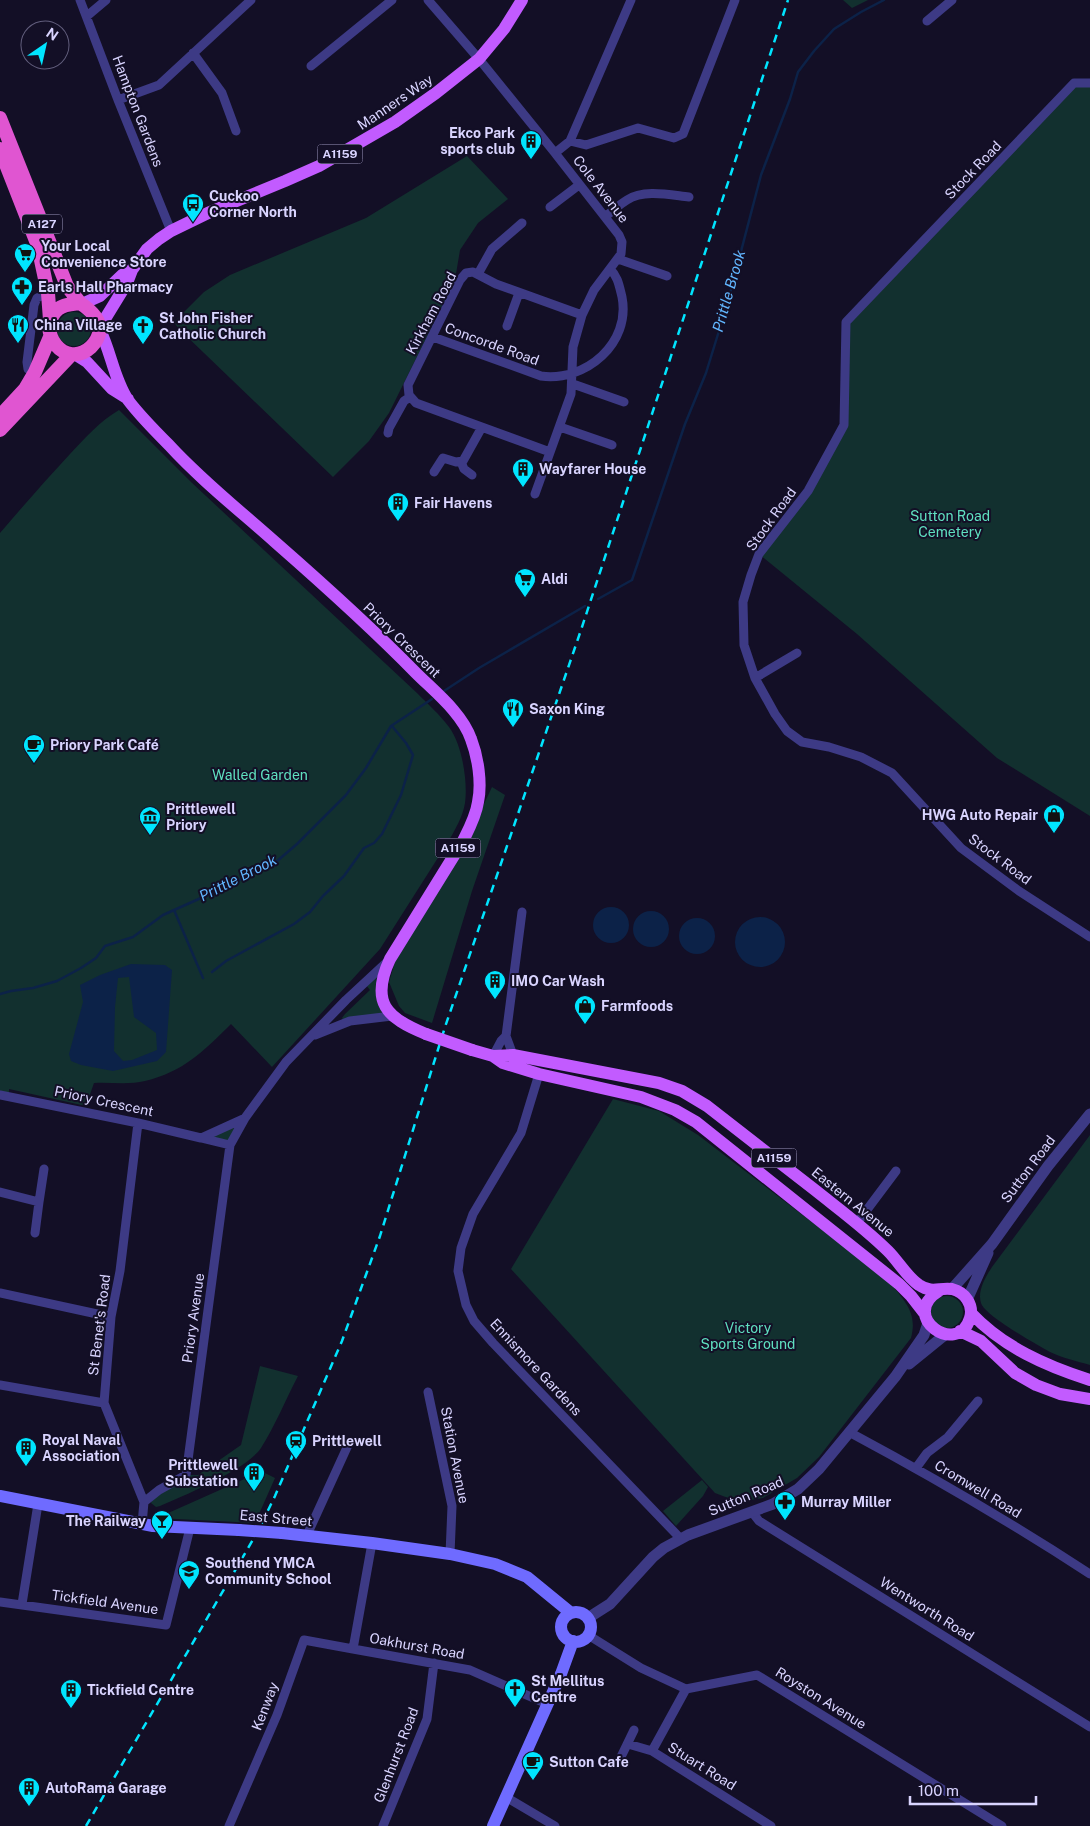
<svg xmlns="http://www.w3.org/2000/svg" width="1090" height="1826" font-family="'Public Sans',sans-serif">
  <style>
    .green { fill: #12302f }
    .water { fill: #0c2248; fill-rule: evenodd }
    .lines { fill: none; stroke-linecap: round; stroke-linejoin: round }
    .stream { stroke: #0c2248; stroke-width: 2.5 }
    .minor { stroke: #3d3a85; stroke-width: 9 }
    .tertiary { stroke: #3d3a85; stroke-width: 11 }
    .secondary { stroke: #6f6bff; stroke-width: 12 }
    .primary { stroke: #c25bff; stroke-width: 12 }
    .trunk { stroke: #e055d1; stroke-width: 14 }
    .rail { stroke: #00e5ff; stroke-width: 2.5; stroke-dasharray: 8 6; stroke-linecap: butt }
    .secondary-bridge { stroke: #6f6bff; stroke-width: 12 }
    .primary-bridge { stroke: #c25bff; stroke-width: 12 }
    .labels { text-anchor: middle; stroke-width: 4; stroke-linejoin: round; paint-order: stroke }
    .shield { fill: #130f26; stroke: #9e99be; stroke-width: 1 }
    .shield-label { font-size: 12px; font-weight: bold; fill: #d9d4ff }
    .street-label { font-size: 14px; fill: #d9d4ff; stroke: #130f26 }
    .poi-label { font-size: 14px; font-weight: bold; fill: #d9d4ff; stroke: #130f26; text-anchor: start }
    .park-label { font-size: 14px; fill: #5fe0c0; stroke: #130f26 }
    .water-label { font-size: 15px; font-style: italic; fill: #62b6ff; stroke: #130f26 }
  </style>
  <rect width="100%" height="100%" fill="#130f26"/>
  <path class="green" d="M843 0H868L852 8Z
    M1074 83H1090V816L997 758 857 634 759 554 808 491 843 425 846 322Z
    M467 156 508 199 478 223 460 250 455 280 389 413 369 441 333 477 178 328 174 322 204 292 230 275 366 218Z
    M57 329a17 17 0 1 1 34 0a17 17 0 1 1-34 0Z
    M119 410 191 482 417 693C428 704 440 715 449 727 462 744 468 782 465 803 463 816 455 830 448 842L380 949 272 1067 231 1024C204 1051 183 1072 145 1081 129 1085 110 1082 94 1083L86 1106 9 1089V1093L0 1091V533C23 506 46 480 70 454 85 438 100 421 119 410Z
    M492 787 505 795 472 891 432 1023 405 1013 399 1006 389 982 395 962 466 842Z
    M378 971 384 1013 343 1020 342 1018 345 1014 370 990 366 985Z
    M613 1099 659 1111 698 1135 889 1281C904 1301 918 1312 911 1338L819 1457 797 1478 763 1498 745 1501H736L715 1493 511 1269Z
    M245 1118 230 1145 201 1138Z
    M1090 1135V1365C1077 1361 1062 1358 1050 1352 1037 1345 984 1315 981 1303 977 1291 986 1276 992 1267Z
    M931 1312a16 16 0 1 1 32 0a16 16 0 1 1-32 0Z
    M260 1366 298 1376C286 1399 275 1426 261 1448 246 1470 185 1495 160 1506L156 1507 151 1503 152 1500 186 1475H198L241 1445Z
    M265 1473 275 1478 255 1523 157 1518 249 1477Z
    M702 1480 708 1487 703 1496 676 1526 663 1511Z"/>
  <path class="water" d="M253 776a6 6 0 1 1 12 0a6 6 0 1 1-12 0Z
    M593 925a18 18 0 1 1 36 0a18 18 0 1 1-36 0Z
    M633 929a18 18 0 1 1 36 0a18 18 0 1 1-36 0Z
    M735 942a25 25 0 1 1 50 0a25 25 0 1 1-50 0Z
    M679 936a18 18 0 1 1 36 0a18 18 0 1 1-36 0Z
    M131 964 165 965 172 970 166 1052 157 1061 113 1071 81 1065 71 1061 69 1054 83 1002 80 985 100 975ZM129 977 134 1017 156 1033 157 1050 132 1060 123 1061 114 1051 115 1007 118 978Z"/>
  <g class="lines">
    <path class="stream" d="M598 599 632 580 685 424 706 373 727 305 761 175 790 99 798 72 814 51 834 29 861 12 884 0
      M444 691 479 668 585 606
      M174 910 203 978
      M212 972 226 961 294 924 310 912 323 896 344 876 364 848 374 843 382 834 401 795 413 755 406 743 392 726
      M0 994 11 991 33 988 57 981 81 968 96 958 105 946 133 937 163 915 221 889 276 862 297 844 346 795 366 768 391 726 432 699"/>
    <path class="minor" d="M80 0 118 100 171 231
      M428 0 479 59 555 153 570 141 586 145 638 128 674 138 683 134 735 0
      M87 16 106 0
      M927 21 952 0
      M193 53 222 93 236 131
      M311 66 392 0
      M1090 83H1074L846 322 844 425 808 491 759 554 751 575 743 602 744 645 755 678 775 714 787 731 802 742 829 747 861 757 892 773 961 848 1019 891 1090 937
      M118 100 159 85 251 0
      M570 141 631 0
      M550 207 579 185
      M605 217C612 211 619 205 627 200 644 189 670 195 689 197
      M618 259 667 276
      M478 274 492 249 522 223
      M507 326 519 293
      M433 337 541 376C586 382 631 343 622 297 619 285 618 277 610 269
      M35 372 28 369 27 362 34 305 37 298 48 293
      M573 384 624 402
      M560 427 612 445
      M388 433 389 428 404 401 410 397
      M550 452 416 403 409 395 408 385 460 280 466 273 473 272 496 284 582 315
      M461 462 464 469 472 475
      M434 472 443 458 456 462 463 461 482 427
      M535 494 571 394 573 347 582 315 594 290 621 254 622 242 619 235 555 153
      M755 678 797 653
      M315 1035 350 1021 392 1016
      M513 1055 506 1036 522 912
      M493 1056 501 1041 506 1036
      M539 1074 521 1133 473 1214 461 1248 458 1271 466 1305 474 1321 493 1343 680 1538
      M0 1095 138 1123 201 1138 245 1118 286 1062 346 1000 388 961
      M138 1123 120 1271 111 1317 104 1403 144 1502 142 1524
      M201 1138 230 1145
      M0 1192 39 1202 44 1169
      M857 1223 896 1171
      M35 1233 39 1202
      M0 1293 111 1317
      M0 1385 104 1403
      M428 1392 452 1506 450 1554
      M849 1432C931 1476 1012 1523 1090 1574
      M916 1468 927 1453 948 1437 978 1401
      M144 1502 159 1490 186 1475 230 1145 245 1118
      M752 1512 759 1521 1090 1727
      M307 1535 349 1443
      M372 1543 353 1649 470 1670 547 1704
      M0 1602 166 1625 190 1528
      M22 1604 38 1504
      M588 1635 641 1668 686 1689 757 1675 1002 1826
      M686 1689 652 1751 771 1826
      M628 1744 652 1751
      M619 1761 634 1730
      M506 1797 555 1826
      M229 1826 277 1715 304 1640 353 1649
      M383 1826 427 1719 434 1663"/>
    <path class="tertiary" d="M952 1289 992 1244 1048 1166 1090 1114
      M967 1300 988 1253
      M909 1364 946 1334
      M588 1618 610 1604 653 1557 664 1548 688 1535 773 1504 798 1489 819 1469 895 1377 924 1335 928 1323"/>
    <path class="secondary" d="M0 1496 153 1526 239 1530
      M282 1533 372 1543 450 1554 495 1564 527 1577 571 1613
      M561 1627a15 15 0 1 1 30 0a15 15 0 1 1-30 0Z
      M493 1826 561 1674 573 1641"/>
    <path class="primary" d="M82 304 100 296 122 275 131 270
      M100 327 127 283 132 270 147 249 159 239 171 231 210 212 285 181 319 166 395 122 436 93 479 59 504 29 522 0
      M100 330C111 352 114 379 128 400 140 416 155 431 169 445 201 480 239 510 275 542 323 584 371 627 416 673 435 692 462 713 471 739 478 757 482 783 478 802 476 816 469 829 463 841L390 959C370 1002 386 1018 426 1034
      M76 355 87 362 112 389 128 399
      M472 1050 493 1056 503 1063 539 1074 641 1097 675 1110 696 1122 899 1284 911 1296 925 1314
      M493 1056 513 1055 659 1083 682 1091 707 1106C743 1134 779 1162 815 1190 840 1210 866 1229 888 1251 899 1262 906 1276 919 1285 933 1294 939 1287 952 1289 965 1292 974 1305 970 1318 958 1358 898 1316 939 1291
      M971 1313C1003 1347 1046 1366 1090 1380
      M960 1331 981 1341 1015 1373 1036 1385 1060 1394 1090 1399"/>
    <path class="trunk" d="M0 118 67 286 80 303
      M0 149 38 246 48 293 50 320
      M80 303C89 309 100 318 100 330 99 336 96 342 91 347 65 371 34 330 58 309 64 304 73 304 80 303Z
      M0 416 25 389 35 372 50 337
      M0 430 71 355"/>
    <path class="rail" d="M86 1826 258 1531 275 1496 342 1341 380 1236 445 1027 581 630 788 0"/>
    <path class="secondary-bridge" d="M239 1530 282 1533"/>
    <path class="primary-bridge" d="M426 1034 472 1050"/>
  </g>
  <defs>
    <g id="building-pin" transform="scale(1.125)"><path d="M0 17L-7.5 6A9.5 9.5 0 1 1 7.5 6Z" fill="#00e5ff" stroke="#130f26"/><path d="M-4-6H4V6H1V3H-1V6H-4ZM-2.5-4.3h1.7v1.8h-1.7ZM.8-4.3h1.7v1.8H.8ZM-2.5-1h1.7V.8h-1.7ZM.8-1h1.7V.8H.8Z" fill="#111"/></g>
    <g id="bus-pin" transform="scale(1.125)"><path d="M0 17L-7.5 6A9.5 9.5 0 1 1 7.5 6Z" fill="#00e5ff" stroke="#130f26"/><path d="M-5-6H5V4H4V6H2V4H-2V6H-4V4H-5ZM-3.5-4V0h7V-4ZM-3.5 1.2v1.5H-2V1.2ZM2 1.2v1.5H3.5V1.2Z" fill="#111"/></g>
    <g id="supermarket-pin" transform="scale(1.125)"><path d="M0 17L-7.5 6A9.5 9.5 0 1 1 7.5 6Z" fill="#00e5ff" stroke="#130f26"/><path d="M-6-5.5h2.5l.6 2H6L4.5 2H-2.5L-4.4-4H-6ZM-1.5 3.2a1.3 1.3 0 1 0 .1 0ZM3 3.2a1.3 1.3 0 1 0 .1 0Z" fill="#111"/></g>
    <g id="pharmacy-pin" transform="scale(1.125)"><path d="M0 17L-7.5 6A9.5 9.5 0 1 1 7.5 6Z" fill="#00e5ff" stroke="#130f26"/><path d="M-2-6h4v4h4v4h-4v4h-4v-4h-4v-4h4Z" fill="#111"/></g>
    <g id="restaurant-pin" transform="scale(1.125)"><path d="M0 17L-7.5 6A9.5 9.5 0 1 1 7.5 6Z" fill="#00e5ff" stroke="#130f26"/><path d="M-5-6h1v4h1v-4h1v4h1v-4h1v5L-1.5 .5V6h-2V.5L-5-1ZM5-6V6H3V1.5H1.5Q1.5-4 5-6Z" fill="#111"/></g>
    <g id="church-pin" transform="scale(1.125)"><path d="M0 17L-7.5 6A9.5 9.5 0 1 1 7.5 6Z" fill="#00e5ff" stroke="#130f26"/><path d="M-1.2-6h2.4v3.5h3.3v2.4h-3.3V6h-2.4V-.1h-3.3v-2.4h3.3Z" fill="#111"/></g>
    <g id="cafe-pin" transform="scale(1.125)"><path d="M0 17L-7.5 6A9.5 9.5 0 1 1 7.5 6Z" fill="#00e5ff" stroke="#130f26"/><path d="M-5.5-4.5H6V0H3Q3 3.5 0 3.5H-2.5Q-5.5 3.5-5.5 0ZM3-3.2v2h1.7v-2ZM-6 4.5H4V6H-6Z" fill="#111"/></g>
    <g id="shop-pin" transform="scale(1.125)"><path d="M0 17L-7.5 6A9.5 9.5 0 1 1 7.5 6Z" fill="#00e5ff" stroke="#130f26"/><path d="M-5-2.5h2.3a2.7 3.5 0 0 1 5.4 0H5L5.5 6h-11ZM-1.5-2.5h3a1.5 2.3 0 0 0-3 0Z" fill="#111"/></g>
    <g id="museum-pin" transform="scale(1.125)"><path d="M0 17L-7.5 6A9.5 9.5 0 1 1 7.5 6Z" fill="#00e5ff" stroke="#130f26"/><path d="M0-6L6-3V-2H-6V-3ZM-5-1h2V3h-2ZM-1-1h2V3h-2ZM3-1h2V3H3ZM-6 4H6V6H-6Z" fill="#111"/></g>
    <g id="station-pin" transform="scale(1.125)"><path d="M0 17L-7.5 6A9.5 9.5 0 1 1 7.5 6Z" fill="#00e5ff" stroke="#130f26"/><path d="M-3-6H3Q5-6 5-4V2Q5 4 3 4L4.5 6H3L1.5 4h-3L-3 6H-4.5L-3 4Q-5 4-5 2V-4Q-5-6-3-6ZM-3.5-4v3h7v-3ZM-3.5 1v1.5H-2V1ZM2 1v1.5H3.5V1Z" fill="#111"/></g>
    <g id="bar-pin" transform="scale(1.125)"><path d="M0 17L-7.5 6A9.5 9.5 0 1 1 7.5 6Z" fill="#00e5ff" stroke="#130f26"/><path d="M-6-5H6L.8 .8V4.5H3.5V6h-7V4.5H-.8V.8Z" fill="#111"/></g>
    <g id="school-pin" transform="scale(1.125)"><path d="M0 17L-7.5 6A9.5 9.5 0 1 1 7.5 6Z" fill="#00e5ff" stroke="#130f26"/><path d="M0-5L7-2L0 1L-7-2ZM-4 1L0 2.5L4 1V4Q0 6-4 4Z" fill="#111"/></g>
  </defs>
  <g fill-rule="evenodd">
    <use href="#building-pin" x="531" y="141"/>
    <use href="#bus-pin" x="193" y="204"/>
    <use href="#supermarket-pin" x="25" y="254"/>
    <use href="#pharmacy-pin" x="22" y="287"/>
    <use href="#restaurant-pin" x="18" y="325"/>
    <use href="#church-pin" x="143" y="326"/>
    <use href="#building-pin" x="523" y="469"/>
    <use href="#building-pin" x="398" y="503"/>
    <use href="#supermarket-pin" x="525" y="579"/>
    <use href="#restaurant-pin" x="513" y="709"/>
    <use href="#cafe-pin" x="34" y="745"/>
    <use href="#shop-pin" x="1054" y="815"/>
    <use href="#museum-pin" x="150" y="817"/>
    <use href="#building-pin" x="495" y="981"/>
    <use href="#shop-pin" x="585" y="1006"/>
    <use href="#station-pin" x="296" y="1441"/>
    <use href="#building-pin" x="26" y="1448"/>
    <use href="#building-pin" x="254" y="1473"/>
    <use href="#pharmacy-pin" x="785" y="1502"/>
    <use href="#bar-pin" x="162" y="1521"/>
    <use href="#school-pin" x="189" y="1571"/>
    <use href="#church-pin" x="515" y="1689"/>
    <use href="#building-pin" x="71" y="1690"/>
    <use href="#cafe-pin" x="533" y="1762"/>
    <use href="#building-pin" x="29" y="1788"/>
  </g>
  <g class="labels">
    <g class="shield">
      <rect x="317.5" y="144.5" width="45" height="19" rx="4"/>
      <rect x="22" y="214.5" width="40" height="19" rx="4"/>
      <rect x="435.5" y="838.5" width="45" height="19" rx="4"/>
      <rect x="751.5" y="1148.5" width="45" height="19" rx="4"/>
    </g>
    <g class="shield-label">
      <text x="340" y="158">A1159</text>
      <text x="42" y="228">A127</text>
      <text x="458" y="852">A1159</text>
      <text x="774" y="1162">A1159</text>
    </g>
    <g class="street-label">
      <text transform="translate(395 102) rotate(-34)" y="5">Manners Way</text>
      <text transform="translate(138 111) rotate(69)" y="5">Hampton Gardens</text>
      <text transform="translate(973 170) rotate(-46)" y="5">Stock Road</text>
      <text transform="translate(601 189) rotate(52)" y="5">Cole Avenue</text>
      <text transform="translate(431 313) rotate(-62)" y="5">Kirkham Road</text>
      <text transform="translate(492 344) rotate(20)" y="5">Concorde Road</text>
      <text transform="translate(771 519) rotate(-54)" y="5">Stock Road</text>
      <text transform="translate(402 640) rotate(44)" y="5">Priory Crescent</text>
      <text transform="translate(1000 859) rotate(37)" y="5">Stock Road</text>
      <text transform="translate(104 1101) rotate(12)" y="5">Priory Crescent</text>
      <text transform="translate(1028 1169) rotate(-53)" y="5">Sutton Road</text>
      <text transform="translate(853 1202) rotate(39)" y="5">Eastern Avenue</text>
      <text transform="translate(193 1318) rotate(-82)" y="5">Priory Avenue</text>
      <text transform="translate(99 1325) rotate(-83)" y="5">St Benet's Road</text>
      <text transform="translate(536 1367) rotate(47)" y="5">Ennismore Gardens</text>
      <text transform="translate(455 1455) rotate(79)" y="5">Station Avenue</text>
      <text transform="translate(978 1489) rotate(31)" y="5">Cromwell Road</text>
      <text transform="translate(746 1496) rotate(-23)" y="5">Sutton Road</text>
      <text transform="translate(276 1518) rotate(5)" y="5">East Street</text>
      <text transform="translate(105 1602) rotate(8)" y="5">Tickfield Avenue</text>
      <text transform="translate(927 1609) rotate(32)" y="5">Wentworth Road</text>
      <text transform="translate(417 1646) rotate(10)" y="5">Oakhurst Road</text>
      <text transform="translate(821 1698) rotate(32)" y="5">Royston Avenue</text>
      <text transform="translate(265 1706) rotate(-69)" y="5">Kenway</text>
      <text transform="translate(396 1755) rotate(-69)" y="5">Glenhurst Road</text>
      <text transform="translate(702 1766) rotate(32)" y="5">Stuart Road</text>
    </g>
    <g class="poi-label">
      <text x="515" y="138" text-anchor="end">Ekco Park<tspan x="515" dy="16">sports club</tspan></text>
      <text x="209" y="201">Cuckoo<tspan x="209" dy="16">Corner North</tspan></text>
      <text x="41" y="251">Your Local<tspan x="41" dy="16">Convenience Store</tspan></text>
      <text x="38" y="292">Earls Hall Pharmacy</text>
      <text x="159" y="323">St John Fisher<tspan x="159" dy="16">Catholic Church</tspan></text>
      <text x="34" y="330">China Village</text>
      <text x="539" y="474">Wayfarer House</text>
      <text x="414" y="508">Fair Havens</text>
      <text x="541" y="584">Aldi</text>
      <text x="529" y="714">Saxon King</text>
      <text x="50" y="750">Priory Park Café</text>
      <text x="166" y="814">Prittlewell<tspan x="166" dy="16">Priory</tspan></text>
      <text x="1038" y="820" text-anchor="end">HWG Auto Repair</text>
      <text x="511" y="986">IMO Car Wash</text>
      <text x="601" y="1011">Farmfoods</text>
      <text x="42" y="1445">Royal Naval<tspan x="42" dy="16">Association</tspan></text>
      <text x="312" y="1446">Prittlewell</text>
      <text x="238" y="1470" text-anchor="end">Prittlewell<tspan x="238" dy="16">Substation</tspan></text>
      <text x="801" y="1507">Murray Miller</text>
      <text x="146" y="1526" text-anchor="end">The Railway</text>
      <text x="205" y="1568">Southend YMCA<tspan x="205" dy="16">Community School</tspan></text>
      <text x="531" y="1686">St Mellitus<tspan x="531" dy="16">Centre</tspan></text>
      <text x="87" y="1695">Tickfield Centre</text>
      <text x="549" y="1767">Sutton Cafe</text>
      <text x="45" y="1793">AutoRama Garage</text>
    </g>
    <g class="park-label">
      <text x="950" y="521">Sutton Road<tspan x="950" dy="16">Cemetery</tspan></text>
      <text x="260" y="780">Walled Garden</text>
      <text x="748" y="1333">Victory<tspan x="748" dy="16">Sports Ground</tspan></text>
    </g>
    <g class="water-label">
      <text transform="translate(729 291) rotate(-74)" y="5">Prittle Brook</text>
      <text transform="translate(238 878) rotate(-27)" y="5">Prittle Brook</text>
    </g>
  </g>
  <g transform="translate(45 45) rotate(34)"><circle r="24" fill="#130f26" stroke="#625e7d"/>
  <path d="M0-4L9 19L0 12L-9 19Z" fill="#00e5ff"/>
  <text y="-8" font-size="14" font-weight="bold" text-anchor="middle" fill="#d9d4ff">N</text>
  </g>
  <path d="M910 1796v8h126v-8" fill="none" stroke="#d9d4ff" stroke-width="2.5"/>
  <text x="918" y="1796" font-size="15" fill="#d9d4ff" stroke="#130f26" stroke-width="4" paint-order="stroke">100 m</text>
</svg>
